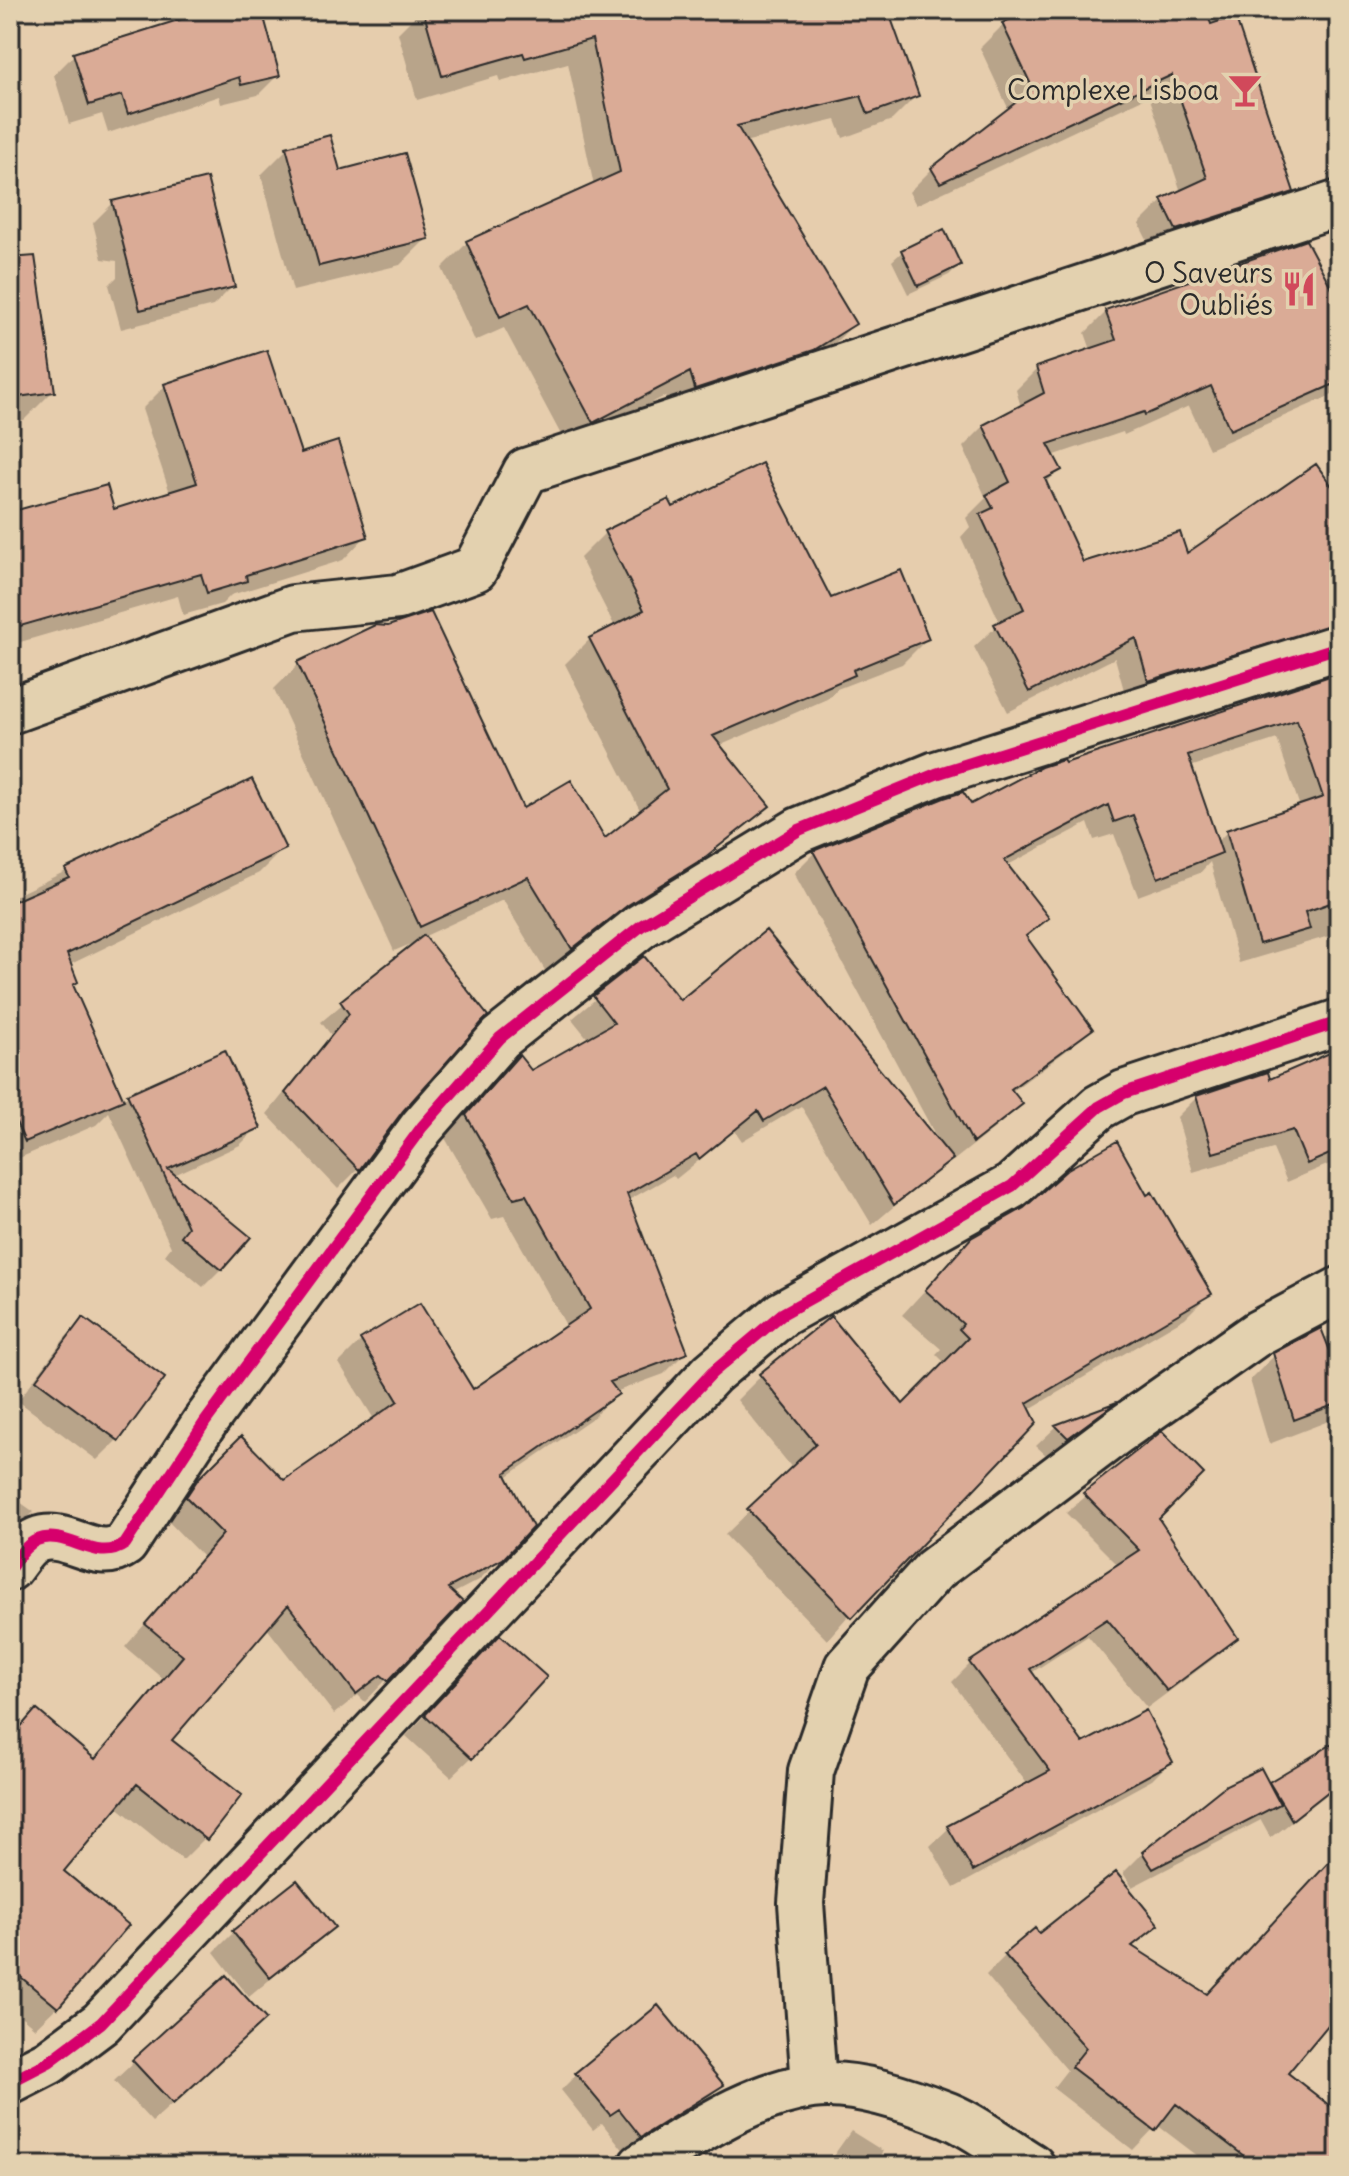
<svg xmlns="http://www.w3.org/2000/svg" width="1349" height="2176" font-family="Delius,sans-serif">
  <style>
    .shadow { fill: #0003; fill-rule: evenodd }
    .building { fill: #daab96; stroke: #2b2b2b; stroke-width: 2 }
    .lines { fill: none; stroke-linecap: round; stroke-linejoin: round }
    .minor-casing { stroke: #2b2b2b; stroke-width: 50 }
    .minor { stroke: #e3d1af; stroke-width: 44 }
    .cycleway-casing { stroke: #e3d1af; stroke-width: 17 }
    .cycleway { stroke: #d6006c; stroke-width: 12 }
    .labels { text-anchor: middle; stroke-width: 7; stroke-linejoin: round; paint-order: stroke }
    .poi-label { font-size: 28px; fill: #2b2b2b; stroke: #e3d1af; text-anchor: end }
  </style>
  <rect width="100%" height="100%" fill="#e6cdad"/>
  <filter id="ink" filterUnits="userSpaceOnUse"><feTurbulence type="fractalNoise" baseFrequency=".0125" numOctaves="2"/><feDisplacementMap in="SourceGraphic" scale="16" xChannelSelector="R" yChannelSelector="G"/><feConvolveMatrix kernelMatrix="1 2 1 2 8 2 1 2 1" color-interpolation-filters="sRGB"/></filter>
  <g filter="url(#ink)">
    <path class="shadow" d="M219 10H260L278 75 258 95 221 104 219 96 108 133 102 114 69 124 54 75 74 55Z
      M421 10H886L917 95 892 120 843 138 836 120 744 142 854 324 829 349 670 413 665 396 567 446 504 328 475 341 442 268 467 243 594 186 568 63 500 82 498 76 417 100 398 33Z
      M1034 10H1204L1292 191 1269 214 1153 252 1139 224 1162 201 1181 192 1149 96 916 205 909 192 932 169 1009 110 980 48 1003 25Z
      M287 149 339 173 426 239 400 265 293 291 261 175Z
      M113 203 233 286 213 306 121 329 109 285 117 277V261L102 259 93 223Z
      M902 252 959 265 949 275 908 294 892 261Z
      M10 280 53 391 24 420 10 422Z
      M1339 304V392L1209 449 1189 406 1124 435 1123 432 1052 456 1059 470 1045 484 1082 565 1186 556 1339 500V585L1332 622 1311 644 1127 701 1115 658 1008 712 974 647 1000 623 961 537 970 527 966 518 986 498 963 447 984 426 1021 407 1016 390 1037 369 1091 350 1085 333 1106 312Z
      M165 386 300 455 366 536 343 560 231 595 222 604 183 615 178 596 10 645V515L113 511 170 493 142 409Z
      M668 501 672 510 830 601 927 639 902 664 837 689 827 699 719 746 767 806 677 883 600 929 546 972 503 900 423 937 402 1109 358 1169 338 1189 267 1114 331 1035 321 1022 418 941 394 951 274 689 299 664 522 811 605 841 641 812 565 664 590 639 615 627 580 558 605 533Z
      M1339 675V933L1239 963 1210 862 1200 873 1138 896 1114 834 1094 840 1088 823 1006 866 1047 918 1026 938 1090 1029 1070 1048 1011 1092 1020 1104 1001 1123 953 1161 951 1158 872 1225 801 1106 742 1141 735 1131 676 1179 673 1175 627 1201 686 1352 664 1374 615 1392 595 1416 505 1478 502 1557 479 1580 452 1594 460 1602 365 1702 358 1695 334 1714 266 1627 169 1741 205 1838 183 1860 116 1806 62 1871 57 2007 35 2028 10 2007V1739L36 1712 93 1761 163 1679 125 1647 203 1557 166 1519 176 1503 241 1439 284 1482 374 1419 339 1363 361 1341 419 1306 472 1392 567 1327 504 1216 492 1219 445 1138 497 1079 519 1058 531 1073 589 1040 572 1019 644 958 680 1003 945 1153 794 873 814 853 963 794 970 807 1064 766ZM1277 739 1300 807 1227 832 1216 843 1190 767Z
      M251 782 284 848 259 873 69 965 71 987 122 1101 128 1096 258 1127 240 1145 172 1176 221 1269 203 1287 165 1255 171 1247 109 1112 96 1125 10 1162V898Z
      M1339 1051V1160L1287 1182 1273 1149 1193 1172 1177 1117 1197 1097 1269 1081Z
      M1146 1198 1209 1294 1185 1318 1028 1410 827 1640 725 1535 793 1469 737 1400 761 1376 903 1406 945 1363 936 1354 941 1349 902 1315 972 1239Z
      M83 1319 162 1379 117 1440 97 1460 18 1401 64 1339Z
      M1339 1333V1417L1269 1444 1250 1380 1275 1355Z
      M1109 1407 1047 1456 1036 1446 1056 1427Z
      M1161 1434 1157 1519 1235 1638 1217 1656 1147 1708 1088 1636 1031 1673 1082 1746 1170 1762 1152 1780 954 1888 930 1846 949 1828 1028 1785 952 1682 970 1664 1119 1566 1066 1513Z
      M10 1495 34 1512 10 1533Z
      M480 1658 471 1758 451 1777 406 1736Z
      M1339 1742V1785L1271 1838 1261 1820 1132 1887 1123 1873 1143 1853Z
      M1339 1852V2009L1285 2074 1339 2115V2166H1211L1157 2125 1133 2150 1053 2088 1067 2070 986 1975 1006 1955 1039 1936 1156 1925 1131 1948 1206 1996Z
      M332 1927 249 1997 214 1952 234 1932Z
      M244 2039 152 2122 114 2081 134 2062Z
      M577 2074 721 2085 705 2101 624 2151 602 2123 593 2130 561 2090Z
      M851 2131 883 2151 873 2166H826Z
      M781 2159 787 2166H773Z"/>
    <path class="building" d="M210 10H262L280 76 241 85 239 77 128 114 122 95 89 105 73 53Z
      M423 10H888L919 96 868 114 861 96 737 126 856 324 814 350 695 389 690 372 593 423 529 304 500 317 466 241 620 172 592 39 525 58 523 53 442 76Z
      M1030 10H1206L1211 24 1235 16 1294 192 1176 230 1161 199 1207 178 1172 75 940 183 931 168 1033 89 1002 23Z
      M330 135 340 170 405 153 429 239 319 266 286 147Z
      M207 178 235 287 140 310 112 201Z
      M944 229 961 265 918 286 901 250Z
      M1306 240 1339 302V382L1230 430 1211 386 1145 415 1144 412 1048 444 1062 470 1045 479 1083 562 1180 532 1187 553 1316 464 1339 496V623L1148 681 1136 638 1029 692 994 624 1024 609 980 514 993 508 986 495 1010 482 983 425 1044 393 1036 367 1116 340 1105 310Z
      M35 256 55 392 10 398V258Z
      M267 350 301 453 338 441 368 537 246 575 247 581 207 593 201 574 10 629V512L107 485 114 509 197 483 164 384Z
      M762 463 831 598 901 570 929 639 853 670 855 675 713 736 770 806 704 858 628 905 572 949 528 877 420 927 297 662 375 625 388 626 431 612 523 808 571 780 605 838 667 789 589 638 644 610 604 531 669 499 673 507Z
      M1339 673V900L1305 912 1310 929 1259 944 1226 830 1323 797 1297 720 1188 755 1222 853 1158 878 1133 815 1114 822 1108 805 1004 860 1049 918 1026 936 1093 1029 1011 1089 1023 1104 973 1143 813 851 944 798 963 792 971 804 1041 767 1063 760 1065 763Z
      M252 779 286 849 67 954 78 982 73 985 124 1100 25 1142 10 1109V903L69 877 65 869Z
      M766 930 953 1159 894 1205 823 1086 764 1121 758 1111 699 1159 696 1154 627 1194 688 1353 610 1382 619 1394 505 1473 533 1527 503 1559 448 1588 463 1602 388 1681 381 1675 356 1694 288 1605 172 1740 242 1795 207 1840 137 1784 64 1871 129 1925 58 2008 10 1968V1739L36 1709 95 1759 183 1656 145 1624 223 1534 186 1497 198 1479 241 1436 284 1480 398 1401 360 1339 420 1303 473 1389 590 1309 526 1195 514 1198 466 1115 519 1055 531 1070 614 1023 593 996 644 956 680 1000Z
      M424 935 488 1016 403 1111 359 1170 285 1093 349 1014 340 1001Z
      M1339 1049V1150L1307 1164 1293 1130 1213 1153 1196 1096 1268 1072 1270 1079Z
      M225 1050 261 1128 168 1169 251 1237 222 1270 181 1236 188 1227 127 1094Z
      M1117 1141 1147 1195 1152 1192 1212 1294 1027 1403 1037 1423 852 1618 747 1509 816 1444 759 1374 831 1316 903 1404 968 1338 959 1329 963 1324 925 1290 971 1238 1024 1208 1068 1169Z
      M83 1317 165 1378 119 1441 36 1380Z
      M1321 1328 1339 1374V1403L1294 1420 1273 1353Z
      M1117 1402 1068 1438 1055 1425Z
      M1162 1431 1204 1474 1159 1519 1238 1638 1167 1691 1107 1619 1030 1669 1083 1743 1146 1710 1173 1762 973 1871 947 1826 1050 1771 969 1662 1139 1550 1083 1493Z
      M500 1635 547 1677 472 1759 425 1715Z
      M1339 1740V1783L1292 1820 1269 1782Z
      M1261 1768 1280 1804 1153 1869 1142 1852 1226 1785Z
      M1339 1851V2012L1288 2073 1339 2113V2166H1257L1176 2104 1155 2131 1071 2067 1086 2048 1004 1954 1035 1928 1039 1933 1116 1872 1159 1925 1132 1946 1207 1994Z
      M297 1880 335 1927 270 1978 232 1931Z
      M226 1975 266 2019 173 2104 132 2060Z
      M658 2005 724 2085 641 2137 619 2109 610 2115 575 2073Z"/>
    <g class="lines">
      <g class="minor-casing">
        <path id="minor" d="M10 711 293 608 398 597 475 569 526 471 1339 203
          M10 1568C18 1558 25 1545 37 1540 67 1528 96 1565 125 1544L205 1422 422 1127 500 1038 641 926 799 830 936 774 1339 647
          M10 2082 49 2062 101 2023 712 1373 782 1314 1012 1186 1099 1107 1124 1093 1339 1022
          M814 2085 801 1903 811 1771 847 1667 934 1570 1117 1432 1258 1333 1339 1290
          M641 2166C693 2135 750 2094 812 2086 854 2080 910 2100 948 2115 977 2127 1005 2150 1032 2166"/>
      </g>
      <use href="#minor" class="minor"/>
      <g class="cycleway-casing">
        <path id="cycleway" d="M10 1568C18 1558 25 1545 37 1540 67 1528 96 1565 125 1544L205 1422 422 1127 500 1038 641 926 799 830 936 774 1339 647
          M10 2082 49 2062 101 2023 712 1373 782 1314 1012 1186 1099 1107 1124 1093 1339 1022"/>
      </g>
      <use href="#cycleway" class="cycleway"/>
    </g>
  </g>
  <defs>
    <g id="bar-bare" transform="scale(2.76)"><path d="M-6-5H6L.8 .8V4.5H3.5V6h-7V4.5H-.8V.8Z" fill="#d1495b" stroke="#e3d1af" stroke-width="2.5" paint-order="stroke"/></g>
    <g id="restaurant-bare" transform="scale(2.76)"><path d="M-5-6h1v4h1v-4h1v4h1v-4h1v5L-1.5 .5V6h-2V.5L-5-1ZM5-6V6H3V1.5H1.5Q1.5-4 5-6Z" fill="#d1495b" stroke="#e3d1af" stroke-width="2.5" paint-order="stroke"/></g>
  </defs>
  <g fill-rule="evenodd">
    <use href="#bar-bare" x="1245" y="90"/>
    <use href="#restaurant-bare" x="1299" y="289"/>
  </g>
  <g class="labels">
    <g class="poi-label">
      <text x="1219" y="100">Complexe Lisboa</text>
      <text x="1273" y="283">O Saveurs<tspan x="1273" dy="32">Oubliés</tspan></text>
    </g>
  </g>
  <rect width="1349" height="2176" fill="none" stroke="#e3d1af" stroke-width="40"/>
  <rect x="20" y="20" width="1309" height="2136" fill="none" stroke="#2b2b2b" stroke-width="3" filter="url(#ink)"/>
</svg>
